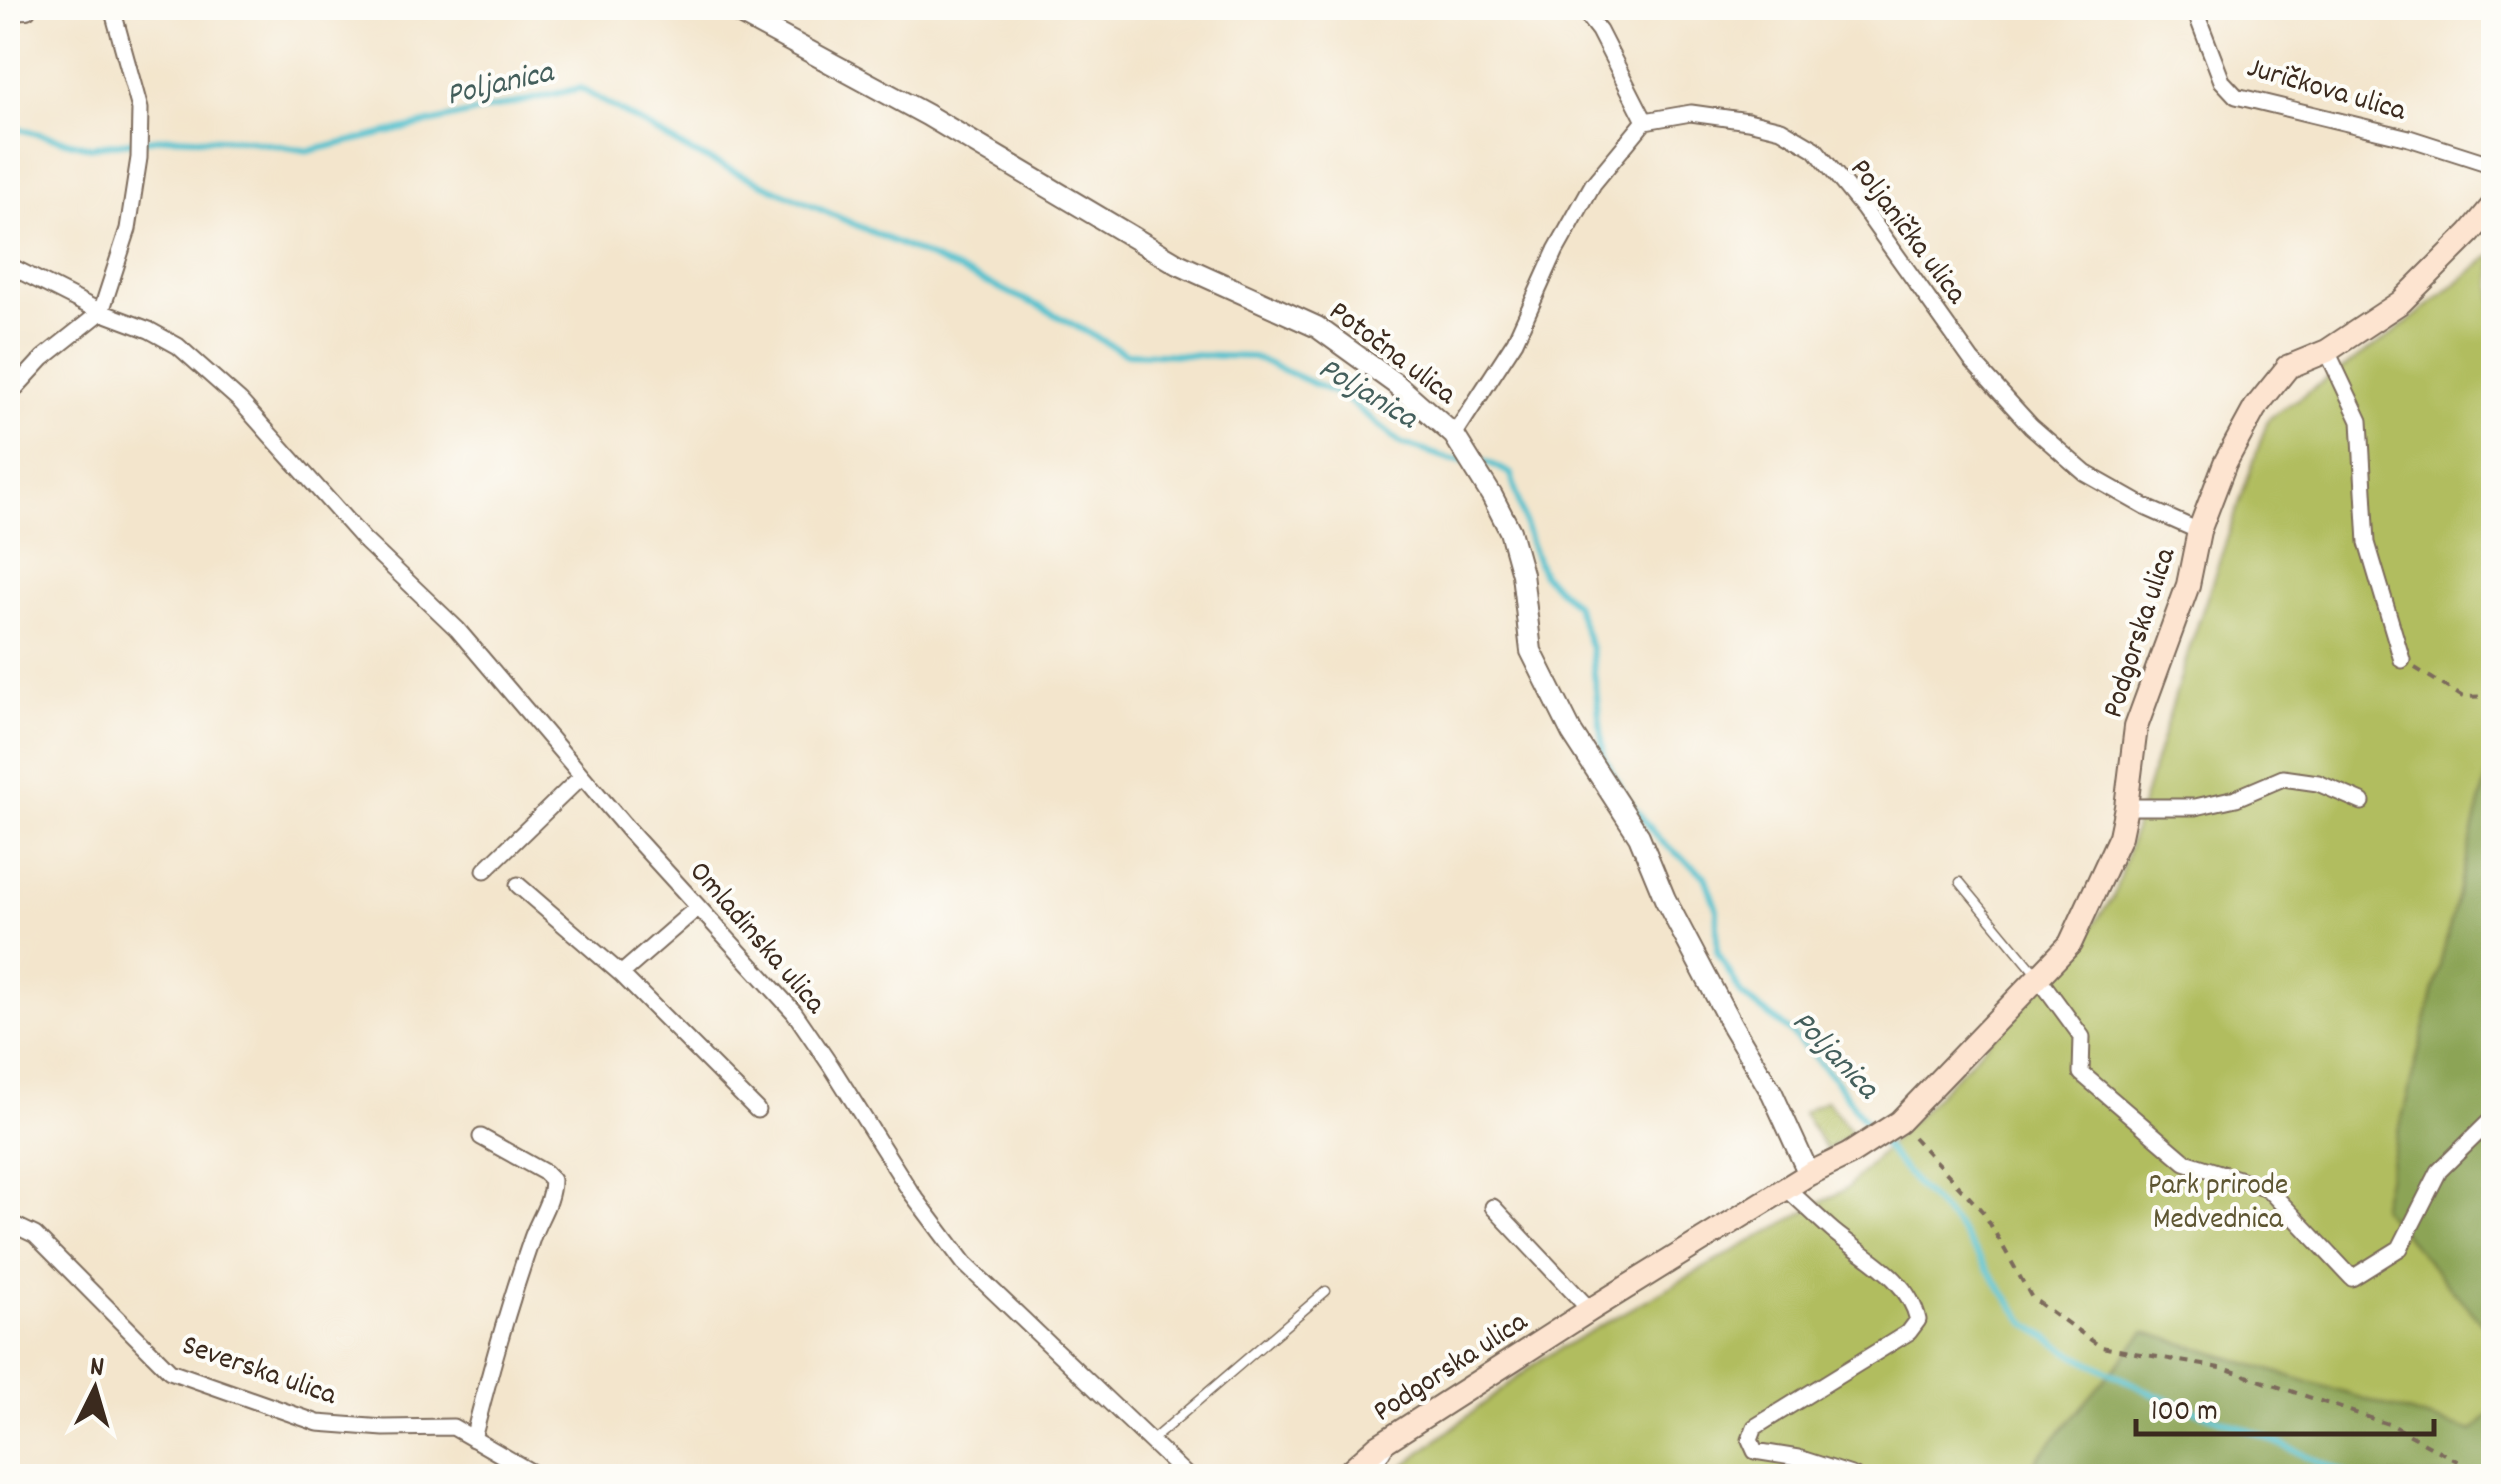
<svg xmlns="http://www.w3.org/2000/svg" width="2501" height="1484" font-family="Dekko,sans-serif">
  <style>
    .green { fill: #b1bd5f; stroke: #76743e; stroke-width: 2.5 }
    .forest { fill: #8ca456; stroke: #64673a; stroke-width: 2.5 }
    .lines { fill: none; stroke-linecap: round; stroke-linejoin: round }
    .stream { stroke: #55c1ce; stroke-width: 6 }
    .service-casing { stroke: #7b6b5b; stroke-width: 11 }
    .minor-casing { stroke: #7b6b5b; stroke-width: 19 }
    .tertiary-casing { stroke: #7b6b5b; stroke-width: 24 }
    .secondary-casing { stroke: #7b6b5b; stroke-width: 26 }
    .path { stroke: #7b6b5b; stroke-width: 4; stroke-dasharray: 8 8; stroke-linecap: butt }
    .service { stroke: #fff; stroke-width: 8 }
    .minor { stroke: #fff; stroke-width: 15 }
    .tertiary { stroke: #fff; stroke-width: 20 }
    .secondary { stroke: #fde4d0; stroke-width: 22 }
    .labels { text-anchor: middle; stroke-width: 8; stroke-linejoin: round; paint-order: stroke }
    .street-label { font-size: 30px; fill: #3b2a1e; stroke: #fdfcf7 }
    .park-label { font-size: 30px; fill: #5e5632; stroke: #fdfcf7 }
    .water-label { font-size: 32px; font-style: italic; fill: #445f5c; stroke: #fdfcf7 }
  </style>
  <rect width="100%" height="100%" fill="#fdfcf7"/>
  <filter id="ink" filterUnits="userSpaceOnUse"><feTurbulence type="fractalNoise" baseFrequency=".01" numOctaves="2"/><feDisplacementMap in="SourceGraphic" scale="20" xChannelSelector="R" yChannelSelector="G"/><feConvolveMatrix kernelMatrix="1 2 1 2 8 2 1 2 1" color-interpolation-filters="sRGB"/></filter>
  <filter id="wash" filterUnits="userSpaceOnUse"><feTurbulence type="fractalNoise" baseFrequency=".0048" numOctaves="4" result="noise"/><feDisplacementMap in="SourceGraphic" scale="40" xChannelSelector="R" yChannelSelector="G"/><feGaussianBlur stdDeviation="2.25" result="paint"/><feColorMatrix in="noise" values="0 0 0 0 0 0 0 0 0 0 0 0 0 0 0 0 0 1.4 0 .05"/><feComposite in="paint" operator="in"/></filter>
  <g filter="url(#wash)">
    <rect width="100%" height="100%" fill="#f3e5cc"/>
    <path class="green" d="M2493 254V1476H1391L1541 1359 1847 1188 2062 966 2113 898 2190 647 2268 419 2393 334Z
      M1826 1100 1852 1133 1826 1150 1803 1113Z"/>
    <path class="forest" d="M2493 751V1336L2380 1207Z
      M2145 1332 2473 1432 2493 1410V1476H2023Z"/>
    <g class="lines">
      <path class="stream" d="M8 126 89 147 171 137 245 140 309 151 580 88 691 152 1039 306 1125 353 1253 357 1344 397 1400 443 1453 460 1486 461 1511 474 1530 542 1543 575 1575 604 1591 648 1604 756 1625 796 1661 841 1705 876 1717 910V951L1742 995 1788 1030 1834 1078 1872 1132
        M1880 1141 1919 1188 1955 1224 2026 1323 2071 1353 2157 1396 2256 1433 2351 1476"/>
    </g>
  </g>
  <g filter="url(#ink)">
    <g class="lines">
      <g class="service-casing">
        <path id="service" d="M1960 882 2037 975
          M1151 1441 1326 1291
          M1372 1476 1389 1447"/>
      </g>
      <g class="minor-casing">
        <path id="minor" d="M1581 8 1599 31 1645 121
          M2194 8 2222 81 2236 96 2409 138 2490 164 2494 167
          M1645 121 1691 113 1748 121 1781 129 1815 149 1863 208 1972 361 2031 426 2085 473 2147 508 2199 531
          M8 265 101 312 149 330 178 346 240 401 363 539 457 629 629 831 794 1012 831 1066 910 1191 964 1263 1187 1476
          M2327 351 2360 421 2367 543 2402 660
          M8 396 43 358 101 312 128 229 139 158 140 109 112 8
          M1454 435 1515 341 1556 250 1593 184 1645 121
          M2126 807H2195L2236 798 2283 778 2318 783 2362 802
          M485 870 582 776
          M518 885 621 974
          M698 907 621 974 757 1110
          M2038 977 2082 1037 2081 1073 2185 1162 2267 1188 2352 1278 2400 1248 2439 1171 2494 1117
          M1786 1188C1802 1202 1817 1217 1833 1231 1864 1257 1908 1277 1918 1320L1909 1332 1755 1427 1750 1440 1755 1451 1798 1458 1854 1476
          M1493 1207 1590 1310
          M8 1222 35 1235 170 1371 318 1423 384 1428 453 1427 538 1476
          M473 1439C490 1371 509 1304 532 1238 539 1218 552 1202 552 1180L544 1172 481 1137"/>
      </g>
      <g class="tertiary-casing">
        <path id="tertiary" d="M729 8 927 115 1178 264 1317 327 1396 384 1454 435 1492 496 1510 531 1522 574 1531 651 1572 733 1639 836 1665 899 1732 1026 1772 1093 1809 1174
          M8 9 26 8"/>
      </g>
      <g class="secondary-casing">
        <path id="secondary" d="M1344 1476 1378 1446 1590 1310 1809 1174 1848 1155 1899 1122 2070 944 2120 836 2126 807 2136 727 2188 585 2199 531 2225 463 2255 408 2288 367 2327 351 2401 302 2470 233 2494 204"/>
      </g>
      <path class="path" d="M2415 668 2463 697 2494 696
        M1913 1137 1984 1213 2032 1298 2101 1347 2226 1369 2394 1426 2484 1476"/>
      <use href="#service" class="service"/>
      <use href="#minor" class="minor"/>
      <use href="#tertiary" class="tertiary"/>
      <use href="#secondary" class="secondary"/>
    </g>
  </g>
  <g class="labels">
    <g class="street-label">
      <text transform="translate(2327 87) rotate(16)" y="10">Juričkova ulica</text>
      <text transform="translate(1910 230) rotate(53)" y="10">Poljanička ulica</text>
      <text transform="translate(1394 351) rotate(37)" y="10">Potočna ulica</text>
      <text transform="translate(2137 632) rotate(-72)" y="10">Podgorska ulica</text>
      <text transform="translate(759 936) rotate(49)" y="10">Omladinska ulica</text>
      <text transform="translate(1449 1365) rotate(-33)" y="10">Podgorska ulica</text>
      <text transform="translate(260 1368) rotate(19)" y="10">Severska ulica</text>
    </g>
    <g class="park-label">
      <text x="2218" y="1193">Park prirode<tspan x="2218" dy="34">Medvednica</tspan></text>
    </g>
    <g class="water-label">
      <text transform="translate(499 81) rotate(-13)" y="11">Poljanica</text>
      <text transform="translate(1369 391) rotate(31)" y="11">Poljanica</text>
      <text transform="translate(1837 1053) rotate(46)" y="11">Poljanica</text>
    </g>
  </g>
  <rect width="2501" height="1484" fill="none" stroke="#fdfcf7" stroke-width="40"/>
  <g transform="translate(95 1389) rotate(5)" stroke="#fdfcf7" stroke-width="8" paint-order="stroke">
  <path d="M0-8L18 38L0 25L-18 38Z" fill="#3b2a1e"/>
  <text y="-15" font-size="28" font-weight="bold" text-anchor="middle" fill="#3b2a1e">N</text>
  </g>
  <path d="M2136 1419v15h298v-15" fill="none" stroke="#3b2a1e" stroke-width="5"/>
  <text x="2151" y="1419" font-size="30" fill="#3b2a1e" stroke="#fdfcf7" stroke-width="8" paint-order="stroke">100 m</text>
</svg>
